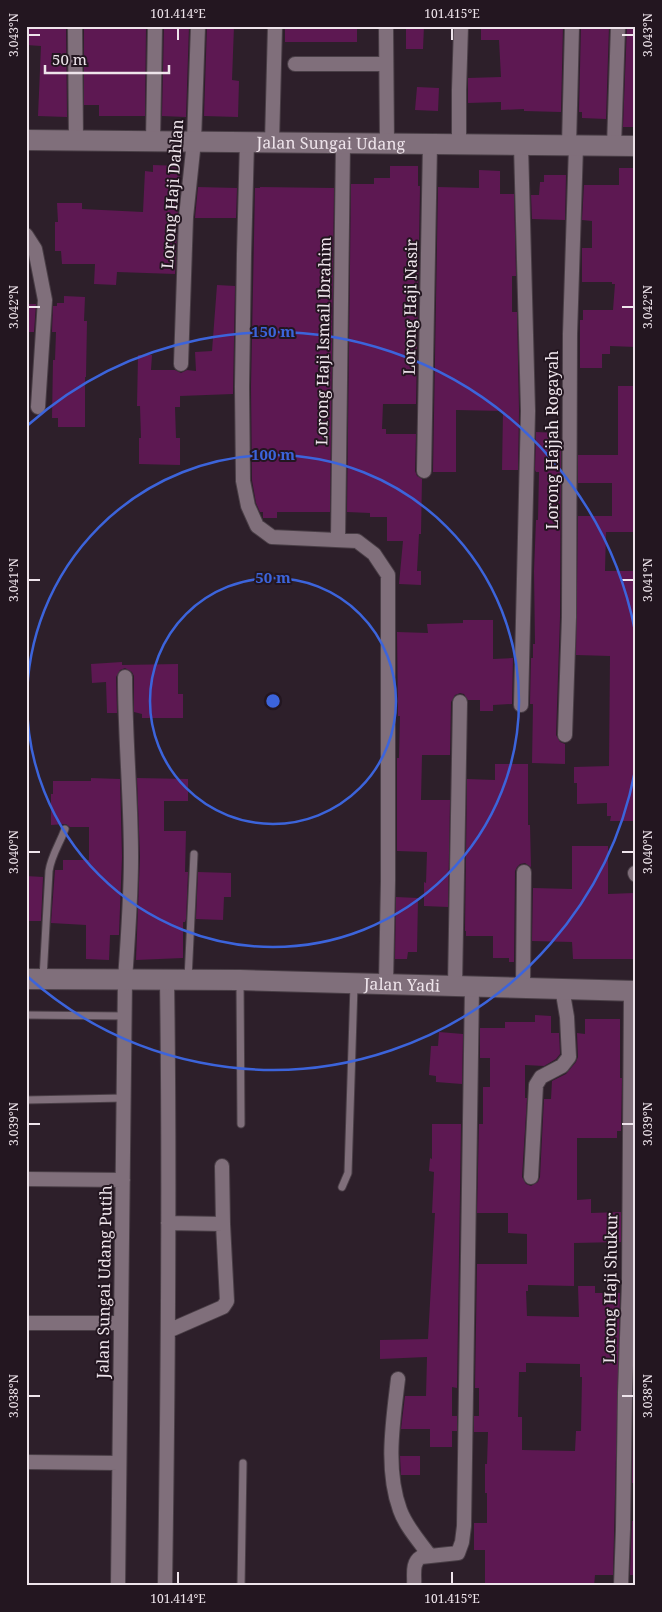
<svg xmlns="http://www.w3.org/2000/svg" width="662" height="1612" font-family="'Noto Serif',serif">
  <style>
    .building { fill: #5d1852; fill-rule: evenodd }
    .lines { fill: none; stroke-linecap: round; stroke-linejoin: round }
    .lane-casing { stroke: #493e46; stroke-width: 9 }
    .street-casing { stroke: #493e46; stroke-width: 16 }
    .secondary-casing { stroke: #493e46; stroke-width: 22 }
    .lane { stroke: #806f7b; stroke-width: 7 }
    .street { stroke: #806f7b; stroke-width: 14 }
    .secondary { stroke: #806f7b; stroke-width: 20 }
    .ticks { fill: none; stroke: #eee4eb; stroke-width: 2 }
    .ring { fill: none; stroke: #3c64db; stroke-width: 2.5 }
    .labels { text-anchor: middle; stroke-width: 4; stroke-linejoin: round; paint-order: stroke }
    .street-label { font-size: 16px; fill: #eee4eb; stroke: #231620 }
    .centre { fill: #3c64db; stroke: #231620; stroke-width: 2.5 }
    .ring-label { font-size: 15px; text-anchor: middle; font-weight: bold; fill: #3c64db; stroke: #231620; stroke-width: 4; stroke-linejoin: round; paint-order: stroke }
    .neatline { fill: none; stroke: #eee4eb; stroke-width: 2 }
    .ticks-label { font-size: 12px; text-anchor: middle; fill: #eee4eb }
  </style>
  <rect width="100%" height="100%" fill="#2d1f2a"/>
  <path class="building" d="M26 26H66L67 117 38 116 41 46 26 45Z
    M84 26H146L145 116H99V105H84Z
    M164 26H189L186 117 162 116Z
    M207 26H234L232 80 239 81 238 117 204 116Z
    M285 26H357V42H285Z
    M406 26H424L423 49H406Z
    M481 26H563L561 112 524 111V109L501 110V102L468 103V78L501 77 499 40H481Z
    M581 26H609L606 119 582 118V112H579Z
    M627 26H636V127H623Z
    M417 87 439 88 438 111 415 110Z
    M153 165 180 166 175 274 117 272 116 285 94 284 95 264H62L61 251H55V222H58L57 203H82V209L143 212 145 171 153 172Z
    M390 166H418V186H420L416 404H383L382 429H386V434H416L415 471 417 476 422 479 421 534H419L417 571H421V585L399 584 403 541H387V517H370V513L347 512 351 184H374V178H390Z
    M619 168H636V347L610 346V354H602V368H580V320H583V310H613L615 284H612V282H582V248H592V221L582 220 584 185H619Z
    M479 170 500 171V194H514L516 276H512V312H517L519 411 518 470H502L503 411 456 410V472H433L438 187 479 188Z
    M544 175H566L565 220 532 219 531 195H539L540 182H544Z
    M198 187 237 188 236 218H195Z
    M260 187 334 188 330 512H277V518H263V512H260L256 503 252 480 251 387 255 188H260Z
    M217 285 235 286 233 394 180 396V407H175L176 438H180V465L139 464V438H141L140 406H137L138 355H152L151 370H175L181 373 187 370 196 371 195 352 212 351Z
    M64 296 85 297 84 321H87L86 377H85V427H58V418H52L53 360H55L56 332H52L53 306H57V303H64Z
    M26 304H36L34 332H26Z
    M618 386H636V532H606L605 571H636L635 821H610L611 816H607V803L577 804V783H574V767L609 766 610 656 576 655 578 516H612V483H578V455H618Z
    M536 432 559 433V441H561L560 617 556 735 560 742 565 744V764L532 763 533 704H530L531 658H533V644H535L534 571 536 520H538L539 472H536L535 470Z
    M463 620H493V659L513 658 512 704 493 705V711H480V700H468L464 694 460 693 455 695 451 702 450 755H422L421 800H450L448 907 424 906V882L426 883 427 852 397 851V758H399L400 716H398L397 632 428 633 427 624 463 623Z
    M122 662V665L178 664V694H183V718H142V714L134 712V676L132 672 125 668 120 670 116 677 117 713H107L106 682 92 683 91 664Z
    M495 764H528V825H530L531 867 525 863 520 864 517 867 515 871 514 962H509V958H493V936H466V931H465L467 779 495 780Z
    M91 778 120 779 122 857 119 933V935H110L109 960 86 959V925L51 923 55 870H63V860H89V827H70L66 824 51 825V794H53V781H91Z
    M137 778 188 779V801H164V831H186L185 872H188L186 919 185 922H183V958L136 960 140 857Z
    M572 846H608V894L634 893V908H636V959H573L572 942 532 941 533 888 572 889Z
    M198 872 231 873V897H224L223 920 196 919Z
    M26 876 43 877 41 921H26Z
    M396 897 418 898 417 952H408L407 959H395Z
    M535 1015 551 1016V1033H559L560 1054 556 1059 544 1066 525 1065V1098H527L522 1177 526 1184 531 1186 538 1182 540 1177 544 1099H551L552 1081 566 1074 576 1062 578 1057 577 1033 585 1034V1019H620V1078H622L621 1131H617V1138H577V1200L591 1199V1213L621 1212V1242L574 1243V1286L528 1285V1291H526L527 1316 579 1317 578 1286H595V1293H620L613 1575H595L594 1586H485V1550H474V1523H487V1493H485V1464H487L488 1432H474V1416H479V1388H475L477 1264H527V1234L508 1233V1213H477L479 1124H483V1087H490V1058H480V1028H505V1022H535ZM526 1363 580 1364V1377H582L581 1431H576L575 1451 522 1450V1417H518L519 1372H526Z
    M439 1032 463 1034 462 1084 436 1082V1076L429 1075 431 1046H438Z
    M432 1124H461L457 1388 452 1387V1416H457V1431H452V1447H430V1429H401L405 1396H426L427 1357 380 1359V1340L428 1339 435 1213H432L434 1172 429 1171 430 1158 432 1159Z
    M634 1401H636V1483H632Z
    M400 1456H420V1475H401Z
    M632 1521H636V1575H630Z"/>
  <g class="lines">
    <g class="lane-casing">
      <path id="lane" d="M43 978 49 871C51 856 60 843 65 829
        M188 979 194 854
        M240 982 241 1124
        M26 1015 125 1016
        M26 1100 124 1098
        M342 1187 348 1173 354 985
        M241 1586 243 1463"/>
    </g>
    <g class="street-casing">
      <path id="street" d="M75 26 76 141
        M386 26 387 144
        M295 64H386
        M153 141 155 26
        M247 142 244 254 242 387 243 481 248 506 257 526 272 537 357 541 374 554 388 575V881L386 983
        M272 142 275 26
        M459 144V90L461 26
        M521 145 528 411 521 705
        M569 145 572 26
        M614 146 618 26
        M26 235 35 249 45 300 38 407
        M181 364 186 217 194 141 198 26
        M424 471 430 144
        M338 540 343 143
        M565 735 569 617 570 334 576 146
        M635 873 636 875
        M455 986 460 702
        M523 988 524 872
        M531 1177 536 1085 541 1077 562 1066 569 1057 567 1017 562 988
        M26 1179 123 1180
        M168 1223 223 1224 222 1166
        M26 1323H121
        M168 1331 223 1307 227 1301 223 1224
        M398 1379C393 1421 385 1469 400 1510 406 1527 420 1542 430 1556
        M26 1462 119 1463
        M118 1586 125 979C128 938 131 898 131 857 131 797 125 737 125 677
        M165 1586C168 1384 170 1182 167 980
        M414 1586C415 1576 411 1563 421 1557L458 1553 462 1542 464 1526 472 986
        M621 1586 623 1529 625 1393 629 1283 631 990"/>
    </g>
    <g class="secondary-casing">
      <g id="secondary">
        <path id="s1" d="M26 140 636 146"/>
        <path id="s2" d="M26 979 240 980 636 991"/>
      </g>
    </g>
    <use href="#lane" class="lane"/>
    <use href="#street" class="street"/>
    <use href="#secondary" class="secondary"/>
  </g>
  <path class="ticks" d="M178 28V40M452 28V40M28 35H40M622 35H634M28 307H40M622 307H634M28 580H40M622 580H634M28 852H40M622 852H634M28 1124H40M622 1124H634M28 1396H40M622 1396H634M178 1572V1584M452 1572V1584"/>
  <g class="ring">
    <circle cx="273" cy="701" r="123"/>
    <circle cx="273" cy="701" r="246"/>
    <path d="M635 771A369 369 0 0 1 28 977M28 425A369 369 0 0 1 635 631"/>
  </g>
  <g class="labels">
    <g class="street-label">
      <text dy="6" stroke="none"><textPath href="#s1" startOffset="305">Jalan Sungai Udang</textPath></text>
      <text transform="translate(172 194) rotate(-86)" y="6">Lorong Haji Dahlan</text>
      <text transform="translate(410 307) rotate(-89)" y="6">Lorong Haji Nasir</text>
      <text transform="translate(323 341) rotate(-89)" y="6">Lorong Haji Ismail Ibrahim</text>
      <text transform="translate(552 440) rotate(-90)" y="6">Lorong Hajjah Rogayah</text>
      <text dy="6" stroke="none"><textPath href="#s2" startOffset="376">Jalan Yadi</textPath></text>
      <text transform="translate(104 1282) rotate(-89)" y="6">Jalan Sungai Udang Putih</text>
      <text transform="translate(610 1288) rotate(-89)" y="6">Lorong Haji Shukur</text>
    </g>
  </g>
  <circle cx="273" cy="701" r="8" class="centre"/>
  <g class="ring-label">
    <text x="273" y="337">150 m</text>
    <text x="273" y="460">100 m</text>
    <text x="273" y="583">50 m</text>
  </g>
  <rect width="662" height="1612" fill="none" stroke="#231620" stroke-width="55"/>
  <path d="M45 65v8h124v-8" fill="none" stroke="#eee4eb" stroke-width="2.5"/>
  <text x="52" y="65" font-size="15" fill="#eee4eb" stroke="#231620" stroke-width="4" paint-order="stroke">50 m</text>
  <rect x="28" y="28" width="606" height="1556" class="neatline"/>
  <g class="ticks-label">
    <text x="178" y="18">101.414°E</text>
    <text x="452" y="18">101.415°E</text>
    <text transform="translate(14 35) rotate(-90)" y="4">3.043°N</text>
    <text transform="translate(648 35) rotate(-90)" y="4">3.043°N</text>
    <text transform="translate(14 307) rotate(-90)" y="4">3.042°N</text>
    <text transform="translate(648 307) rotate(-90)" y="4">3.042°N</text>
    <text transform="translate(14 580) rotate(-90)" y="4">3.041°N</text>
    <text transform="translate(648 580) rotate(-90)" y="4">3.041°N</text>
    <text transform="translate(14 852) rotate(-90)" y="4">3.040°N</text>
    <text transform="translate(648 852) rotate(-90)" y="4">3.040°N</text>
    <text transform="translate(14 1124) rotate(-90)" y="4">3.039°N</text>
    <text transform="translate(648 1124) rotate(-90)" y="4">3.039°N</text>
    <text transform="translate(14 1396) rotate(-90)" y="4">3.038°N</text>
    <text transform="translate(648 1396) rotate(-90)" y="4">3.038°N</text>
    <text x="178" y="1603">101.414°E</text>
    <text x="452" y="1603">101.415°E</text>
  </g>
</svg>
